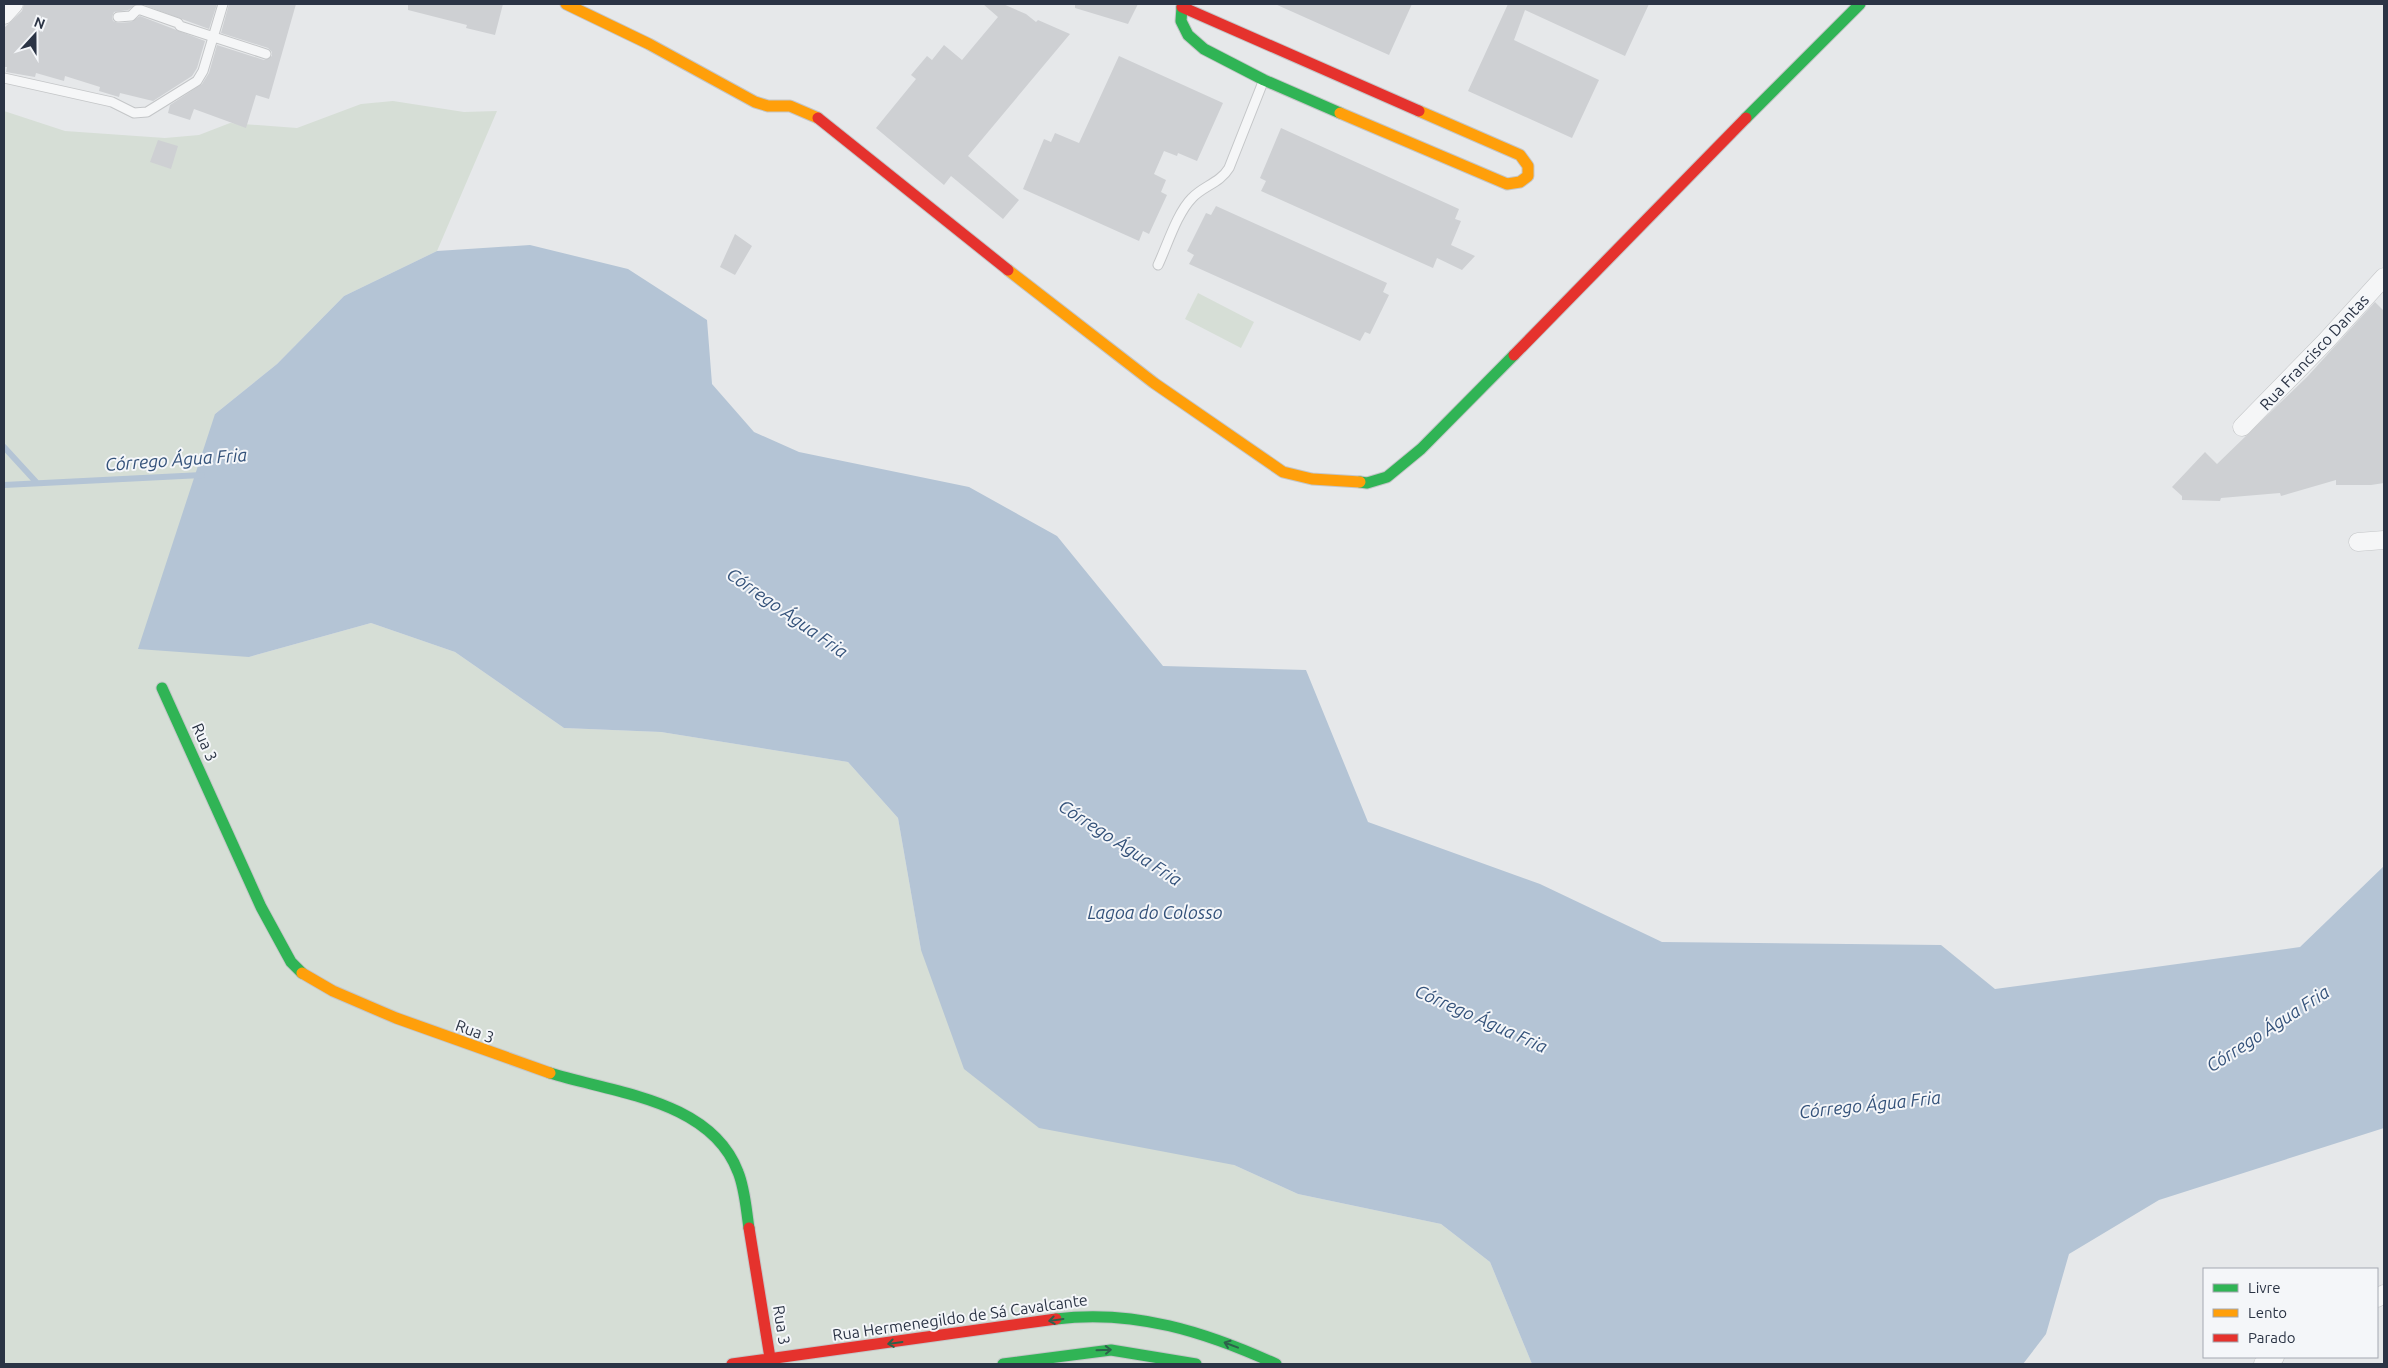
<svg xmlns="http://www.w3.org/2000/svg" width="2388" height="1368" font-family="Ubuntu,sans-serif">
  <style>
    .green { fill: #d6ded6 }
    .water { fill: #b4c4d5 }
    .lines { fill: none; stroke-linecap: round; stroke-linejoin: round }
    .stream { stroke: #b4c4d5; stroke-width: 6 }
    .building { fill: #ced0d3 }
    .lane-casing { stroke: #c4c6c8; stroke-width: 11 }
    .street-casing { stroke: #c4c6c8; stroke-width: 19 }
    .fast-casing { stroke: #c4c6c8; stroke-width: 13 }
    .slow-casing { stroke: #c4c6c8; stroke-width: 13 }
    .jam-casing { stroke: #c4c6c8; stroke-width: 13 }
    .lane { stroke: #f5f6f7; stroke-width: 9 }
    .street { stroke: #f5f6f7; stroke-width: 18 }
    .fast { stroke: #30b455; stroke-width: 11 }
    .slow { stroke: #ff9f0a; stroke-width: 11 }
    .jam { stroke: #e5322d; stroke-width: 11 }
    .oneway { stroke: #2d614b }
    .labels { text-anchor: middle; stroke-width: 4; stroke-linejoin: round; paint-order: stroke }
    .street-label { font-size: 16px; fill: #2b3445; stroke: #f4f6f9 }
    .water-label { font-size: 18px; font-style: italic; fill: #34527a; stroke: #f4f6f9 }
  </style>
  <rect width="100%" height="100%" fill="#e6e8ea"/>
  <path class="green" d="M393 101 464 112 497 111 437 251 344 296 277 364 215 414 249 657 371 623 455 652 564 728 661 732 848 762 898 818 921 950 1234 1165 1298 1194 1441 1224 1490 1262 1532 1364H4V111L65 131 165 138 199 135 230 123 297 128 361 104Z
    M1198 293 1254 322 1241 348 1185 319Z"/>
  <path class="water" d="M530 245 628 269 707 320 712 384 754 432 799 452 969 487 1057 536 1163 666 1306 670 1368 822 1540 884 1662 942 1941 945 1995 989 2300 947 2384 866V1128L2159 1200 2069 1254 2046 1334 2023 1364H1532L1490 1262 1441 1224 1298 1194 1234 1165 1039 1128 964 1069 921 950 898 818 848 762 661 732 564 728 455 652 371 623 249 657 138 649 215 414 277 364 344 296 437 251Z"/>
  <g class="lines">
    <path class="stream" d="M4 447 37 483
      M4 485 202 475"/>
  </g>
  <path class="building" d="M24 4H137L128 10 114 12 112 17 113 21 118 23 131 22 140 16 205 41 197 68 192 76 153 101 120 93 119 97 99 91 100 87 65 76 64 81 36 73 35 77 6 72 7 67H4V28L22 11Z
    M141 4H217L209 29Z
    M229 4H296L269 99 256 95 246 128 194 109 190 120 168 113 170 105 202 84 209 73 217 45 264 60 272 56V52L268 48 221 33Z
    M408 4H503L495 35 466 28 467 25 408 10Z
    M983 4H1003L1026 14 1036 22 1038 20 1070 34 968 156 1019 200 1003 219 951 176 944 185 876 128 916 79 911 75 927 56 932 60 944 45 962 60 998 17Z
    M1075 4H1138L1128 24 1075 8Z
    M1275 4H1412L1389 55Z
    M1508 4H1649L1625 56 1525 10 1514 40 1599 80 1572 138 1468 91Z
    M1119 56 1223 103 1197 161 1178 153 1177 156 1164 151 1154 174 1166 180 1161 192 1167 195 1149 234 1143 231 1139 241 1023 189 1044 139 1051 142 1055 133 1079 143Z
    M1281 128 1459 209 1455 219 1461 221 1451 245 1475 256 1462 270 1437 258 1433 268 1261 191 1266 181 1260 178Z
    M158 140 178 146 171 169 150 162Z
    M1216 206 1387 283 1383 292 1389 295 1370 334 1365 332 1360 341 1189 264 1194 255 1187 251 1206 213 1211 215Z
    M735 234 752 246 735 275 720 267Z
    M2375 302 2384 311V483L2371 485H2336V480L2281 496 2280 493 2221 498 2220 501 2182 500V496L2172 487 2205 452 2217 464 2307 377Z"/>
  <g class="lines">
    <g class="lane-casing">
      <path id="lane" d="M118 17 131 16 137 10H141L178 23 180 26 266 54
        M4 78 112 102 134 113 147 112 197 81 203 71 223 4
        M1158 265C1167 246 1177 213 1192 198 1203 186 1220 183 1229 168L1263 82"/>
    </g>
    <g class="street-casing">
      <path id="street" d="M4 15 14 4
        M2242 427 2326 341 2384 277
        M2358 542 2384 540
        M2377 1298 2384 1294
        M2263 1364 2275 1357"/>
    </g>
    <g class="fast-casing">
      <path id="fast" d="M1186 4 1182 7 1181 21 1188 35 1204 49 1264 80 1340 113
        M1746 118 1860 4
        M1360 482 1367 483 1387 477 1421 449 1514 355
        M162 688 261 907 291 962 302 973
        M550 1073C614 1093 711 1100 738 1172 745 1189 746 1209 749 1228
        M1056 1319C1134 1309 1206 1332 1276 1364
        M1003 1364 1111 1350 1196 1364"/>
    </g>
    <g class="slow-casing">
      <path id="slow" d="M566 4 649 44 755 102 768 106H790L818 118
        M1340 113 1507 184 1520 182 1528 176V166L1520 155 1419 111
        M1008 270 1154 383 1283 472 1312 479 1360 482
        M302 973 333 991 396 1018 550 1073"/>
    </g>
    <g class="jam-casing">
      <path id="jam" d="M1182 7 1419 111
        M818 118 1008 270
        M1514 355 1746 118
        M749 1228 771 1364
        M732 1364 1056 1319"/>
    </g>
    <use href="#lane" class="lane"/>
    <use href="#street" class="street"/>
    <use href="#fast" class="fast"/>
    <use href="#slow" class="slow"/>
    <use href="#jam" class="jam"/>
  </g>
  <defs><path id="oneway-shaft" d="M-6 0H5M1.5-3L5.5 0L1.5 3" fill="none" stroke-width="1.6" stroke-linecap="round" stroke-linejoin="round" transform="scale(1.25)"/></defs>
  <g class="oneway">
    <use href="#oneway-shaft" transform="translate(1056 1320) rotate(172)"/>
    <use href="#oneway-shaft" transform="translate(895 1343) rotate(172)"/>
    <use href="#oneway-shaft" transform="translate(1231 1345) rotate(-159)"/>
    <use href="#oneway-shaft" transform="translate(1104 1350) rotate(-2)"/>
  </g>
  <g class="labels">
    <g class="street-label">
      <text transform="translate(2314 352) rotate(-47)" y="6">Rua Francisco Dantas</text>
      <text transform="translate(205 742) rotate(66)" y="6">Rua 3</text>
      <text transform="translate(475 1031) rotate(20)" y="6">Rua 3</text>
      <text transform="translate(960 1317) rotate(-8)" y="6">Rua Hermenegildo de Sá Cavalcante</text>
      <text transform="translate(782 1325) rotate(81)" y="6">Rua 3</text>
    </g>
    <g class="water-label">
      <text transform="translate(176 460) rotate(-4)" y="6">Córrego Água Fria</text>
      <text transform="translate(787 613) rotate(35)" y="6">Córrego Água Fria</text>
      <text transform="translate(1120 843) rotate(33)" y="6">Córrego Água Fria</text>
      <text x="1155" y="919">Lagoa do Colosso</text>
      <text transform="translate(1481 1019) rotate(24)" y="6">Córrego Água Fria</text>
      <text transform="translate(2268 1029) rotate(-33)" y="6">Córrego Água Fria</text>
      <text transform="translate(1870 1105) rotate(-6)" y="6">Córrego Água Fria</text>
    </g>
  </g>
  <rect width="2388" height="1368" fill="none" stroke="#2b3445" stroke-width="10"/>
  <rect x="2203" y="1268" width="175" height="90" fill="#f4f6f9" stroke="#a4a8b1"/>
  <rect x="2213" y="1284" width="25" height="8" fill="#30b455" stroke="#a4a8b1"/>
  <text x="2248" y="1293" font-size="15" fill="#2b3445">Livre</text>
  <rect x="2213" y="1309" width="25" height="8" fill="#ff9f0a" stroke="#a4a8b1"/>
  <text x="2248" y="1318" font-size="15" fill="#2b3445">Lento</text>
  <rect x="2213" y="1334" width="25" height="8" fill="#e5322d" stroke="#a4a8b1"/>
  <text x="2248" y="1343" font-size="15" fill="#2b3445">Parado</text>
  <g transform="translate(35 35) rotate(21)" stroke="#f4f6f9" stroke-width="4" paint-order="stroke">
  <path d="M0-4L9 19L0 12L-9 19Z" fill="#2b3445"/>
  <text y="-8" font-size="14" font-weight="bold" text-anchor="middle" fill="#2b3445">N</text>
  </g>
</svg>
